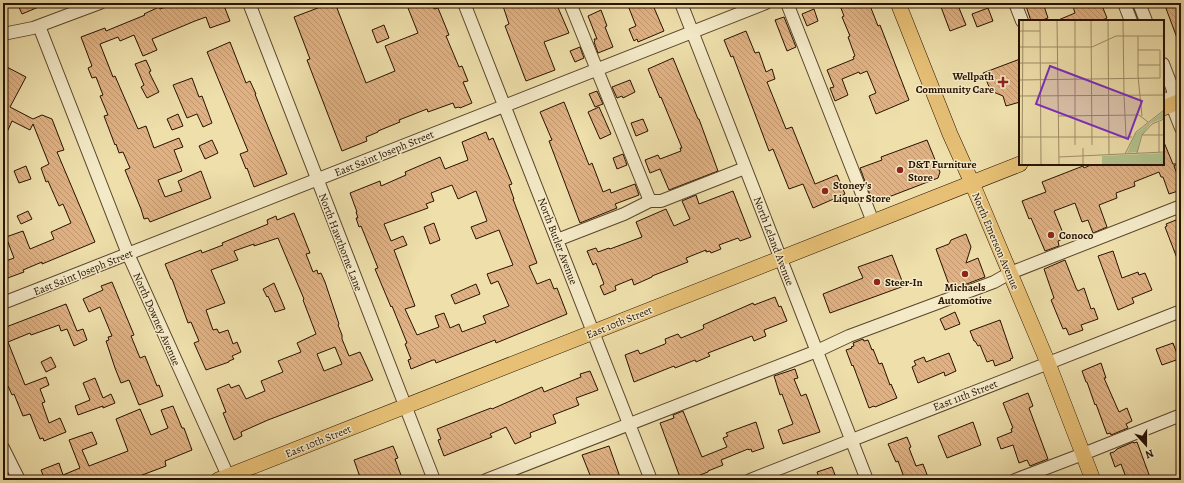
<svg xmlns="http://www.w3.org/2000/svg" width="1184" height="483" font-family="Alegreya,serif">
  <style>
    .building { fill: url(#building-back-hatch); stroke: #281200; fill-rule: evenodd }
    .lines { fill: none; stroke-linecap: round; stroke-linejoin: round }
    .minor-casing { stroke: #5a452b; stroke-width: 14 }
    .major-casing { stroke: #281200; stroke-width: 16 }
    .minor { stroke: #f4eac8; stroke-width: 12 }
    .major { stroke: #e7c076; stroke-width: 15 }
    .poi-dot { fill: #8f2418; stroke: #f4eac8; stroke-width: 1.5 }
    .labels { text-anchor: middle; stroke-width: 3; stroke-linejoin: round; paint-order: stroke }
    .poi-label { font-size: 11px; font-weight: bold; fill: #281200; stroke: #f4eac8; text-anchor: start }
    .street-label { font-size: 11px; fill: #281200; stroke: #f4eac8 }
    .inset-road { fill: none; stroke: #9f8d67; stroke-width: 1 }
    .view { fill: #7b2cbf; fill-opacity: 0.15; stroke: #7b2cbf; stroke-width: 2 }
    .inset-edge { fill: none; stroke: #281200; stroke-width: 2 }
  </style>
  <defs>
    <pattern id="building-back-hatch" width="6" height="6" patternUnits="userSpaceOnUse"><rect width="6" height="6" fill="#e0b182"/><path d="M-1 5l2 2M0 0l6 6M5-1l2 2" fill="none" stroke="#c0976e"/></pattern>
  </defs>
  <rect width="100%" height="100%" fill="#eedfab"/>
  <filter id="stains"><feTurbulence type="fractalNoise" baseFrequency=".005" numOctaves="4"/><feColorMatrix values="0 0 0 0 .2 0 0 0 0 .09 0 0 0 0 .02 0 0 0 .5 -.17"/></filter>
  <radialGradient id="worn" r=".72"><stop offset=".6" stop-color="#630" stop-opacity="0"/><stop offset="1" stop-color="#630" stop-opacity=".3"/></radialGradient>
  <path class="building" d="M17 3H48L22 14Z
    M176 3H223L230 21 210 28 206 17 195 21 152 39 157 50 143 56 134 35 120 41 118 37 100 44 113 77 115 76 138 129 146 126 154 148 179 138 183 147 174 150 182 171 158 180 165 197 182 191 178 181 201 171 211 198 150 222 148 218 144 219 141 209 125 170 130 168 123 152 119 153 116 144 115 145 104 116 108 115 100 96 103 95 96 77 92 78 88 68 92 66 81 37 105 28 106 31 145 15 144 14 159 7 160 9Z
    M321 3H335L366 83 395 71 385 46 418 33 406 3H432L434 9 438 8 449 35 446 36 459 67 462 66 468 81 463 82 472 103 460 108 459 107 455 108 453 103 428 112 427 109 399 120 400 122 378 131V132L366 137 367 141 342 151 307 60 310 59 294 17 323 6Z
    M502 3H556L569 33 544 42 555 70 526 81 505 26 509 24Z
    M627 3H652L664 31 638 42 637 39 634 41 629 29 636 26Z
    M839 3H869L878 26 880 25 909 100 876 114 869 96 876 93 867 71 860 74 859 72 842 79 848 95 835 101 830 88 834 87 827 70 854 59 853 57 855 56 848 37 850 36 842 17 844 16Z
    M950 3H957L966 25 950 31 941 7Z
    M1025 3H1043L1048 18 1040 21H1031Z
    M1072 3H1101L1107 18 1101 21H1056L1075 13Z
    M1164 3H1181V45L1180 46Z
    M988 8 993 21 977 27 972 14Z
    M814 9 818 21 807 26 802 14Z
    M601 10 607 26 605 27 613 47 598 53 594 42 595 41 594 39H597L588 16Z
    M784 17 796 47 787 51 775 20Z
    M384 25 389 38 377 43 372 30Z
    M746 31 755 53 759 52 766 72 772 69 775 79 767 82 786 129 792 127 815 184 837 175 845 194 813 208 803 184 789 189 773 149 769 151 733 56 731 57 724 40Z
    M230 42 246 83 250 81 256 94H255L266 122 287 174 254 187 247 168 246 169 240 154 248 151 207 52Z
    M580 47 584 58 575 62 570 51Z
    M673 58 698 119H699L718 171 669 190 660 169 650 173 645 160 658 155 660 159 681 151 680 148H682L661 97 660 98 648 69Z
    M1020 59V102L1006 106 1003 96 991 91 983 73Z
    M146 60 151 71 149 72 159 92 147 98 141 87 144 85 135 64Z
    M3 65 26 77 10 107 33 119 42 115 52 119 64 150 57 152 95 242 42 264V262L23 270 24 272 5 279 3 274V262L14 258 6 237 23 231 30 249 54 239 51 232 71 223 63 204 59 206 48 181 46 182 41 168 49 164 33 124 30 130 12 121 3 141Z
    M192 78 199 97 202 96 212 123 203 127 197 114 187 118 173 85Z
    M630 80 635 92 623 98 622 96 617 98 612 87Z
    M597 91 603 104 595 107 589 94Z
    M564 102 589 165 592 163 603 192 610 189 611 193 635 184 639 195 615 204 617 208 580 223 549 141 552 140 540 112Z
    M599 107 611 134 600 139 588 112Z
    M178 114 183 126 172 130 167 119Z
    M643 119 648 131 636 136 631 123Z
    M486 132 489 140 493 138 512 184 509 185 514 199H513L537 263 529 266 537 284 550 279 554 289 557 288 567 314 496 343 495 340 436 363 435 360H433L411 369 408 360 411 359 405 344 407 343 392 306 391 307 375 269 378 268 361 226 359 227 356 218H358L356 212H357L350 193 380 181 381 186 406 175 405 172 440 157 445 169 468 160 462 142ZM452 185 458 199 476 191 487 221 471 227 476 239 499 230 513 265 487 274 491 284 498 281 509 306 483 316 486 323 462 332 459 324 450 328 444 313 435 316 439 327 417 335 405 309 415 306 394 250 407 245 403 236 391 241 384 224 428 208 426 204 434 201 431 193Z
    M212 140 218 153 205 159 199 146Z
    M927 140 940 172 938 178 873 203 860 168 882 160 881 157Z
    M1163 140 1173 164H1177L1174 166 1181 184V190L1169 194 1163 177H1161L1159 172 1134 182 1135 186 1116 193 1117 198 1099 205 1107 227 1093 233 1088 220 1082 222 1075 203 1054 211 1065 238 1058 241 1059 246 1045 251 1031 218 1029 219 1022 201 1046 192 1042 182 1083 166 1084 168 1093 164H1163Z
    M623 154 627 165 617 169 613 158Z
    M26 166 31 179 19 183 14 171Z
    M733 191 751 237 740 241 738 238 719 245 721 249 711 253 710 251 706 252V250L686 258 688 262 652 276V277L634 285 632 279 615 286 616 290 604 295 600 286 604 284 596 263 593 265 587 251 596 248 598 252 609 248 610 249 642 237 636 222 666 209 674 226 690 219 682 201 696 195 699 204Z
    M28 211 32 219 21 224 17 216Z
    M294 213 310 253 306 254 313 272 317 270 318 274 321 273 325 282 339 324 338 325 342 335V339L349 356 360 352 373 380 268 420 241 432 242 436 234 440 223 413 226 412 217 389 229 384 231 388 239 385 246 399 265 391 261 381 283 372 278 361 301 352 297 343 316 334 303 300 304 299 278 238 254 246V244L234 251 238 260 211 270 225 303 206 310 213 330 217 329 219 333 228 330 233 344 237 342 241 352 232 356 234 359 229 361V362L206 370 194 343 199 341 191 322 188 323 172 279H171L165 264 201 250 202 253 223 245 222 243 268 224 267 220 276 216 277 220ZM335 347 342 364 324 371 317 354Z
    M1181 218V266H1180L1165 227 1167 226 1166 224Z
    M434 223 440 240 430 244 424 227Z
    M966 234 971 247 966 263 978 258 985 277 951 290 936 249 949 244 951 240Z
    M1113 251 1122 278 1138 272 1139 275 1145 273 1152 290 1132 298 1134 303 1118 310 1098 256Z
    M892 255 904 286 830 313 823 294 863 278 858 267Z
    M1065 260 1076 288 1078 291 1084 288 1091 309 1094 308 1098 319 1081 325 1083 330 1069 335 1066 328 1063 329 1051 300 1054 298 1044 269Z
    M112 282 134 335 131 336 140 358 145 356 157 386 159 385 163 396 139 405 129 380 121 383 115 368 106 341 109 340 108 337 112 336 100 307 89 312 83 299 103 290 101 286Z
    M274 283 285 309 275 312 268 296 267 297 263 289Z
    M476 284 480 294 455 304 451 295Z
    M775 297 779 307 781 306 787 321 764 330 766 336 754 341 752 336 708 353 710 356 696 362 695 360 675 368 674 366 634 382 625 355 638 350 640 354 665 344 666 343 665 339 678 334 681 338 703 329 704 328 703 325 753 303 754 305Z
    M66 304 77 331 83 329 87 340 74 346 67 329 61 331 59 325 31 335 30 333 8 342 25 385 46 377 49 385 40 389 45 402 42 403 49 423 60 418 66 432 44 441 43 438 40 439 30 414 23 416 14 394 12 395 8 386 6 387 3 379V332L7 330 6 327Z
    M955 312 960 324 945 330 940 319Z
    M1000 320 1013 358 1010 359 1011 360 995 366 993 360 987 362 980 345 978 346 975 341H974L970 331Z
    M863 339 864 341 868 340 872 350 873 349 879 364 882 363 890 385 891 384 897 398 875 407 874 406 869 408 853 365 852 366 846 350 852 348 851 347 854 346 853 343Z
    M1173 343 1179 359 1162 365 1156 349Z
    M949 353 956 371 945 376 944 372 918 383 912 367 916 365 914 361 924 357 926 362Z
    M51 357 56 367 46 372 41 362Z
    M1101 363 1106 378H1104L1119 412 1127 408 1132 421 1126 424 1128 428 1111 435 1110 433 1107 434 1096 404 1095 405 1087 382H1086L1082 371Z
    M795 369 798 378 794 379 801 396 806 394 820 432 783 444 778 430 793 424 782 394 780 395 774 376Z
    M590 371 598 390 576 398 579 405 553 415 556 423 530 433 531 437 515 444 506 427 490 434 492 437 444 456 438 440 441 439 437 429 491 408 492 409 542 387 544 392 581 377 580 374Z
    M95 378 103 398 111 394 115 403 103 408V406L78 415 75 406 90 400 83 383Z
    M1028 393 1033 406 1029 408 1048 459 1030 466 1027 460 1019 463 1013 445 1001 449 997 438 1012 432 1011 429 1013 428 1003 403Z
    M173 406 182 428H184L192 450 165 461 166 466 129 480 127 476 117 480H45L41 470 59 463 63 475 80 468 69 440 92 432 97 444 82 450 89 466 128 451 116 419 140 409 151 435 168 428 161 410Z
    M683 411 702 457 727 447 723 438 728 436 726 433 756 422 764 448 752 452 751 449 749 450 748 449 721 460 723 465 708 471V472L687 480H681L660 423 674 418 673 415Z
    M973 422 981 445 947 458 938 436Z
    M907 437 911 447 909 448 916 466 923 464 929 480H905L898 461 896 462 888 444Z
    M1133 442 1134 443 1137 442 1151 480H1127L1121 464 1115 467 1110 453 1114 452 1117 449Z
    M393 446 398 458 395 459 402 478 396 480H361L354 460Z
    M609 446 621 480H592L582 455Z
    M832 467 837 480H820L817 472Z"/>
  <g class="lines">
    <g class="minor-casing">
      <path id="minor" d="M249 3 434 480
        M464 3 651 480
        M570 3 650 201
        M681 3 867 480
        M787 3 873 222
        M1015 3 1022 21
        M1124 3 1131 21
        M1139 3 1146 21
        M39 26 128 254 228 476
        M3 34 33 28 100 3
        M1163 64 1173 90 1172 105
        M1163 98 1172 105 1181 128
        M557 240 624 214 650 201H661L745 168
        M3 303 766 3
        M3 448 19 480
        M486 480 817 351 849 336 994 282 1010 273 1181 206
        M750 480 1181 311
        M1015 480 1083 454 1181 415"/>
    </g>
    <g class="major-casing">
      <path id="major" d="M898 3 950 134 972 183 1048 363 1093 480
        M1163 108 1181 101
        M218 480 1020 164"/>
    </g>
    <use href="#minor" class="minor"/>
    <use href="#major" class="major"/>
  </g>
  <g class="poi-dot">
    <path d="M1001 76h4v4h4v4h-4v4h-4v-4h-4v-4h4z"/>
    <circle cx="900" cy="170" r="4"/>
    <circle cx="825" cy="191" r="4"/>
    <circle cx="1051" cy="235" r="4"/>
    <circle cx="965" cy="274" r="4"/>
    <circle cx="877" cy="282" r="4"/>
  </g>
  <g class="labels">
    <g class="poi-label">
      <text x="994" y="80" text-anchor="end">Wellpath<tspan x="994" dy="13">Community Care</tspan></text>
      <text x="908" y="168">D&amp;T Furniture<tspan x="908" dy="13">Store</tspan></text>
      <text x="833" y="189">Stoney's<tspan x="833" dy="13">Liquor Store</tspan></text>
      <text x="1059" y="239">Conoco</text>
      <text x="885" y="286">Steer-In</text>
      <text x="965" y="291" text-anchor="middle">Michaels<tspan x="965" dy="13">Automotive</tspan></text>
    </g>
    <g class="street-label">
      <text transform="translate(384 153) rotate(-22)" y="4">East Saint Joseph Street</text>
      <text transform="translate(558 241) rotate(69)" y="4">North Butler Avenue</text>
      <text transform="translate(774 241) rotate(69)" y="4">North Leland Avenue</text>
      <text transform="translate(996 241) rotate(67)" y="4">North Emerson Avenue</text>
      <text transform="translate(341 242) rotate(69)" y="4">North Hawthorne Lane</text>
      <text transform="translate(83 272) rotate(-22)" y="4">East Saint Joseph Street</text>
      <text transform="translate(157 319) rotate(66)" y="4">North Downey Avenue</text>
      <text transform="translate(619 322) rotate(-22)" y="4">East 10th Street</text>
      <text transform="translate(965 395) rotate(-21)" y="4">East 11th Street</text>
      <text transform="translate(318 441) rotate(-22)" y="4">East 10th Street</text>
    </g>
  </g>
  <g transform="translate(1019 20)">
    <rect width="145" height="145" fill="#eedfab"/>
    <path d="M145 91V98L132 103 122 116 118 132 108 133 116 114ZM145 133V145H83V136Z" fill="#b2c38e"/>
    <path class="inset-road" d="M21 0 22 145M38 0 40 145M56 0V125M72 0 73 125M89 0 90 134M104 0 105 75M0 11H21M119 16V56L123 96M0 27H73L97 16H145M0 43H38M119 45H141M0 60 141 58V30H119M105 75 107 116M0 76 145 75M39 96 120 95 129 102M140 102V132M123 115H145M0 117H113M64 128V145M118 133 123 115 133 104 145 99M106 134 117 112 145 90M40 137 145 132M3 145 4 0"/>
    <path class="view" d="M31 46 123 81 109 119 17 84Z"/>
    <rect width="145" height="145" class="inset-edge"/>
  </g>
  <rect width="1184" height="483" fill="none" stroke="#eedfab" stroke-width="16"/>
  <rect x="4" y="4" width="1176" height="475" fill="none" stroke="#281200" stroke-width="2"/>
  <rect x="8" y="8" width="1168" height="467" fill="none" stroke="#281200"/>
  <g transform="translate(1146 445) rotate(159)" stroke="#f4eac8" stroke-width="3" paint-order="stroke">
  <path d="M0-3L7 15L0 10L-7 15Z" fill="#281200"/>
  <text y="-6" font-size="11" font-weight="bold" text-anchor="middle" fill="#281200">N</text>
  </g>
  <rect width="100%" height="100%" filter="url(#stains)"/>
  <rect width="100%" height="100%" fill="url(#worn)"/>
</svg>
